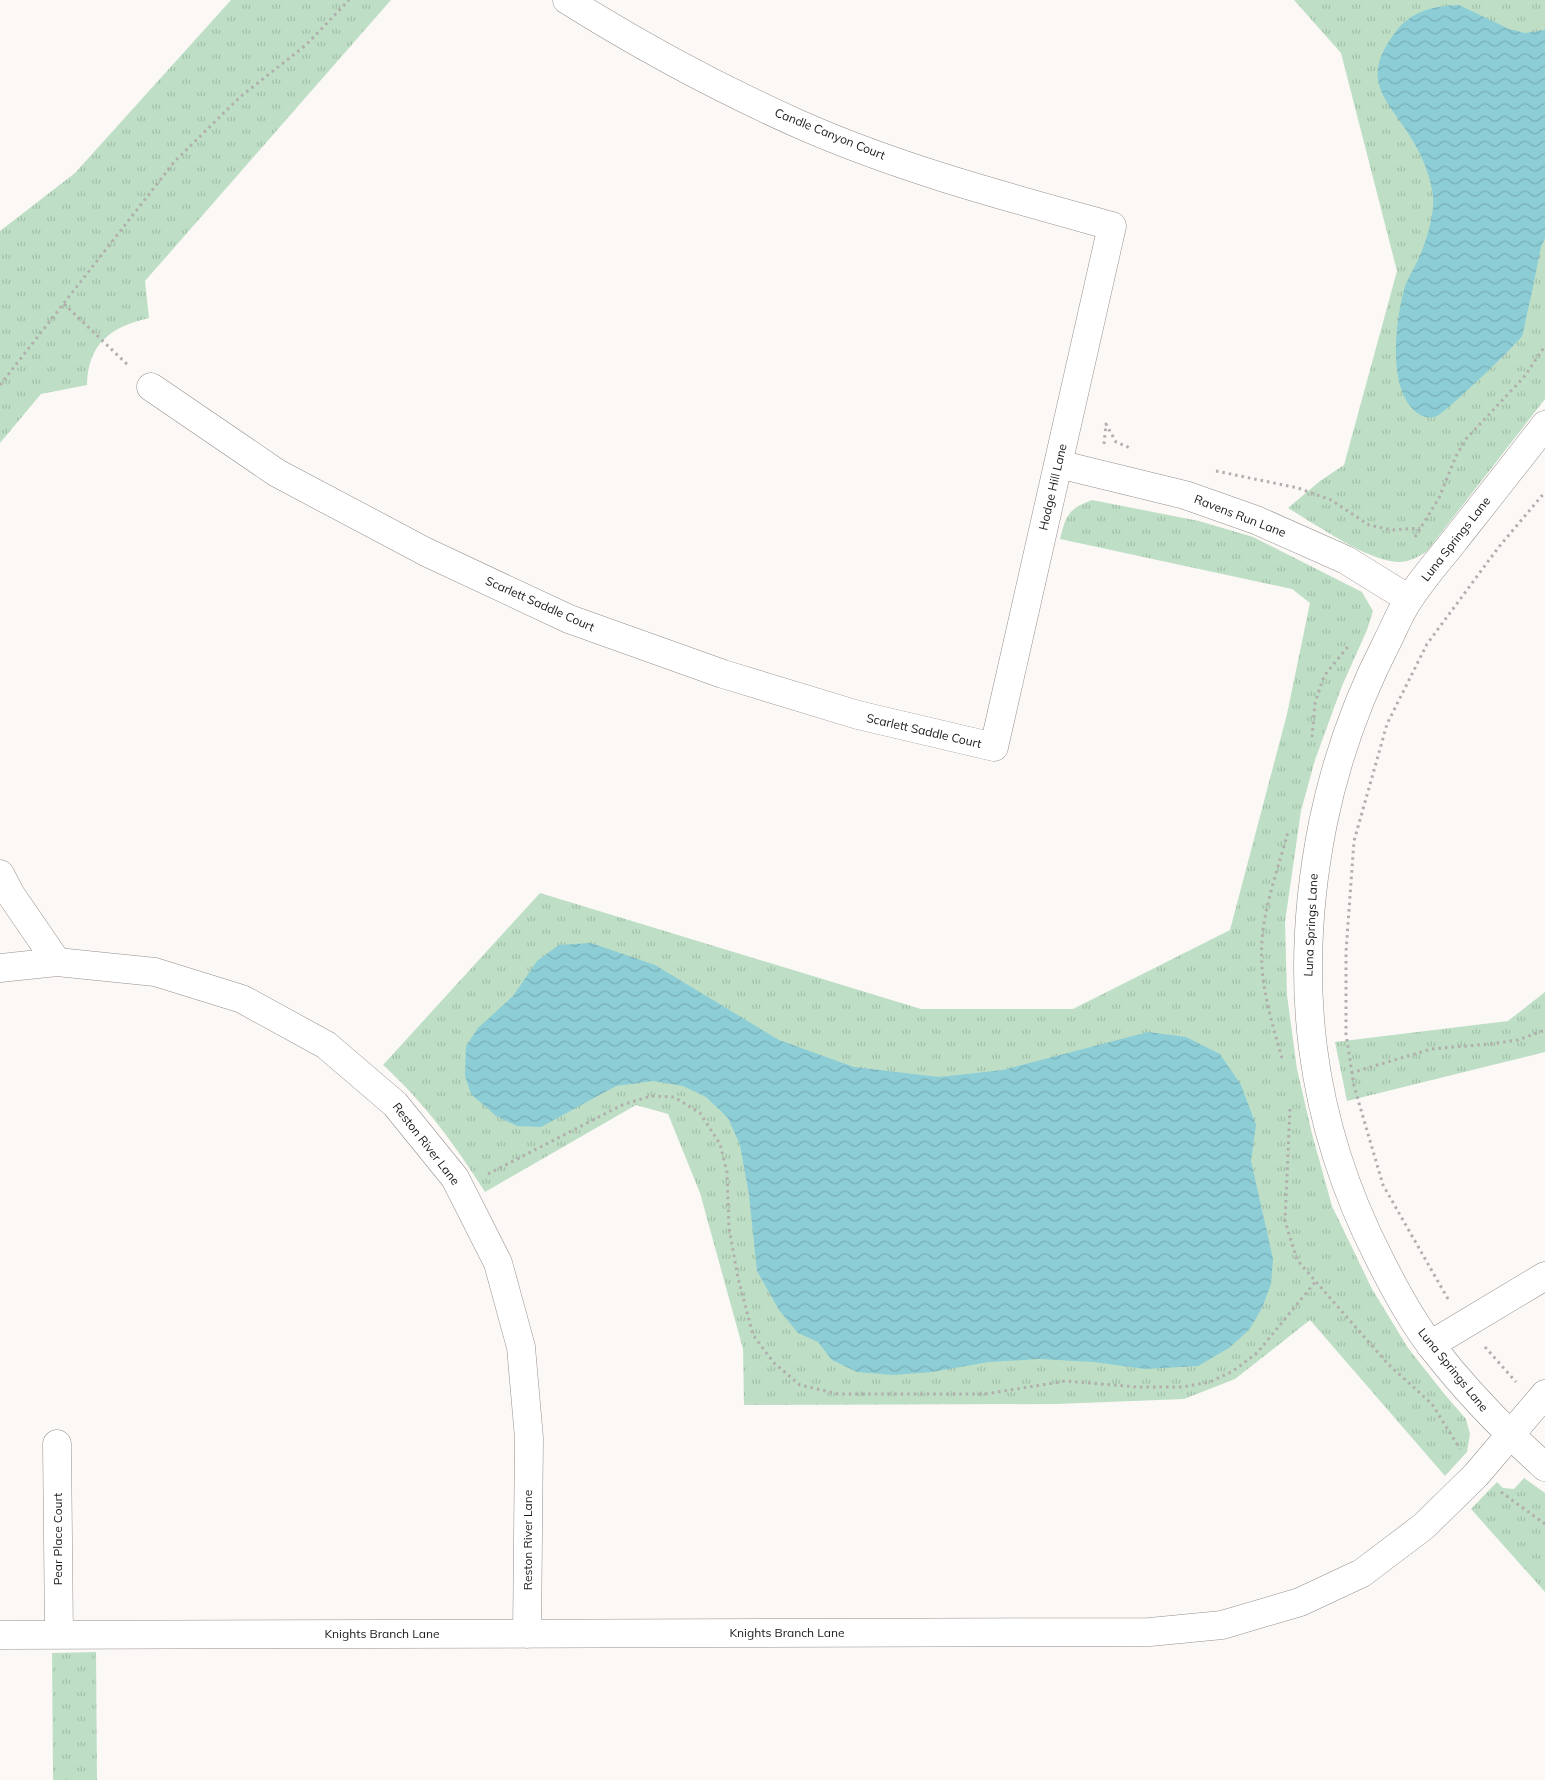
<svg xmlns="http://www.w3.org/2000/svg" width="1545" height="1780" font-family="Mulish,sans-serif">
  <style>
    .grass { fill: url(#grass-tufts) }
    .water { fill: url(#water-waves) }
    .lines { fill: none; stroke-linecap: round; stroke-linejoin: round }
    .minor-casing { stroke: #94908e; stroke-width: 29 }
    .path { stroke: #b1aead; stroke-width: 3; stroke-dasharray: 2.5 4; stroke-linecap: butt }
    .minor { stroke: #fff; stroke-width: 28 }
    .labels { text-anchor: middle; stroke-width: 5; stroke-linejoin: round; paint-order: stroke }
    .street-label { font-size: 12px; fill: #191817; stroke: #fff }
  </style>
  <defs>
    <pattern id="grass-tufts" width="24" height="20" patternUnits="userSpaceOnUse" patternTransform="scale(1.25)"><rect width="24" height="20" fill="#bedfc6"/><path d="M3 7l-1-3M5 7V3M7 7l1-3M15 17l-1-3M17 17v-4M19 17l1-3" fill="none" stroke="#a3bfa9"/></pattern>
    <pattern id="water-waves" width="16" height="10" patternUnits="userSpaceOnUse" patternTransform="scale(1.25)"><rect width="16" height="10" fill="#8dcdd6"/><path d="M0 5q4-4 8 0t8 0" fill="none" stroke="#79afb7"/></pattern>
  </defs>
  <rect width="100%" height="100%" fill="#fcf8f6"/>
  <path class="grass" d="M231 0H391L145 281 149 318C111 327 88 343 87 385L41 394 0 443V231L75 173Z
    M1294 0H1545V399L1427 551C1419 557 1409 562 1399 562 1369 562 1315 524 1288 508L1320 481 1344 465 1397 271 1341 53Z
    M1092 500 1199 521 1253 537 1362 592 1373 611 1367 630 1342 686 1315 760 1301 811 1285 922 1287 995 1297 1069 1312 1134 1332 1206 1372 1289 1408 1348 1446 1396 1466 1419 1470 1434 1467 1452 1445 1476 1310 1320 1235 1379 1184 1399 1056 1404 744 1405 743 1349 700 1193 668 1114 636 1105 485 1192C455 1145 424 1102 383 1065L540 893 921 1009H1073L1230 930 1287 714 1310 603 1292 589 1060 539C1066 515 1068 509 1092 500Z
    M1545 992V1052L1347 1101 1335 1042 1508 1021Z
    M1524 1478 1545 1493V1592L1471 1509 1497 1482 1503 1488 1514 1489Z
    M96 1652 97 1780H53L52 1653Z"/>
  <path class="water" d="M1459 5 1509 29 1525 33 1545 30V238L1541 247C1536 271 1532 294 1526 318 1525 323 1524 331 1522 336 1517 344 1445 413 1437 416 1430 419 1422 417 1416 412 1386 387 1396 318 1405 286 1408 278 1413 270 1417 262 1425 247 1435 214 1433 197 1431 177 1423 158 1413 141 1389 100 1358 83 1394 34 1410 11 1433 6 1459 5Z
    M591 943 655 965 779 1040 854 1067 939 1077 1003 1070 1148 1032 1186 1037 1220 1054 1241 1085 1256 1125 1251 1161 1273 1259 1271 1284 1262 1308 1249 1330 1229 1348 1198 1366 1145 1369 1094 1362 1039 1359 989 1362 932 1372 893 1375 857 1372 832 1360 818 1342 798 1333 779 1310 757 1271 749 1195 740 1145 728 1118 706 1097 683 1086 653 1081 616 1086 541 1127 517 1126 496 1116 471 1094 465 1076 466 1046 478 1028 513 996 537 961 559 945Z"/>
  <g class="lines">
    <g class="minor-casing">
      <path id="minor" d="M151 387 277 473 426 552 569 619 723 674 858 715 994 747 1112 226C1007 197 901 169 801 125 720 89 642 47 567 0
        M1545 425C1515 464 1484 503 1454 541 1439 560 1423 578 1410 598 1401 610 1395 626 1388 640 1358 698 1336 759 1323 823 1292 978 1308 1120 1380 1260 1395 1290 1411 1320 1432 1347 1466 1391 1504 1430 1545 1467
        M1058 464 1185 495 1256 520 1346 560 1409 599
        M0 874 11 895 57 962
        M0 968 57 962 155 972 242 999 326 1045 395 1104 455 1178 498 1263 521 1347 529 1438 527 1634
        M1430 1345 1545 1276
        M57 1444 59 1635
        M0 1635 1150 1632 1222 1625 1300 1602 1362 1573 1424 1526 1476 1475 1545 1394"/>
    </g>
    <path class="path" d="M64 304 129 366
      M0 385 175 161 240 97 306 45 349 0
      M1104 444 1106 424 1116 442 1130 448
      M1216 471 1298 488 1331 500 1369 525 1392 530 1420 528
      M1415 537 1439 498 1456 456 1466 439 1524 377 1545 346
      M1312 737 1315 703 1324 676 1350 644
      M1282 1058C1271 1020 1259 981 1262 941 1264 907 1279 865 1288 832
      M1351 1073 1431 1049 1490 1044 1518 1040 1545 1030
      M1290 1109 1285 1221 1297 1260 1388 1364 1432 1404 1460 1449
      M488 1174 622 1105 651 1096 674 1097 700 1113 720 1144 727 1172 729 1228 738 1278 753 1335 774 1363 800 1385 838 1394H985L1066 1381 1137 1387H1182L1210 1382 1233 1371 1257 1353 1316 1281
      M1448 1299 1383 1185 1354 1086 1346 1034V952L1354 841 1387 724 1427 644 1498 548 1545 492
      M1485 1347 1516 1382
      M1501 1492 1545 1524"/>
    <use href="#minor" class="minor"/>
  </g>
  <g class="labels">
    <g class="street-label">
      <text transform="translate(830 134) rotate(22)" y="4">Candle Canyon Court</text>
      <text transform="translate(1053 487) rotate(-77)" y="4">Hodge Hill Lane</text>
      <text transform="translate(1240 516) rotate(21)" y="4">Ravens Run Lane</text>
      <text transform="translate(1456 539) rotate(-52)" y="4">Luna Springs Lane</text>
      <text transform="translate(540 604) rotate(24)" y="4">Scarlett Saddle Court</text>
      <text transform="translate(924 731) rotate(13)" y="4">Scarlett Saddle Court</text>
      <text transform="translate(1311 925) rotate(-87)" y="4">Luna Springs Lane</text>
      <text transform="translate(426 1144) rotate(52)" y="4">Reston River Lane</text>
      <text transform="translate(1453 1370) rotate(51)" y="4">Luna Springs Lane</text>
      <text transform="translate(58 1539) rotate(-90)" y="4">Pear Place Court</text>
      <text transform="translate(528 1540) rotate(-90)" y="4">Reston River Lane</text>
      <text x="787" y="1637">Knights Branch Lane</text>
      <text x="382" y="1638">Knights Branch Lane</text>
    </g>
  </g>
</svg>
